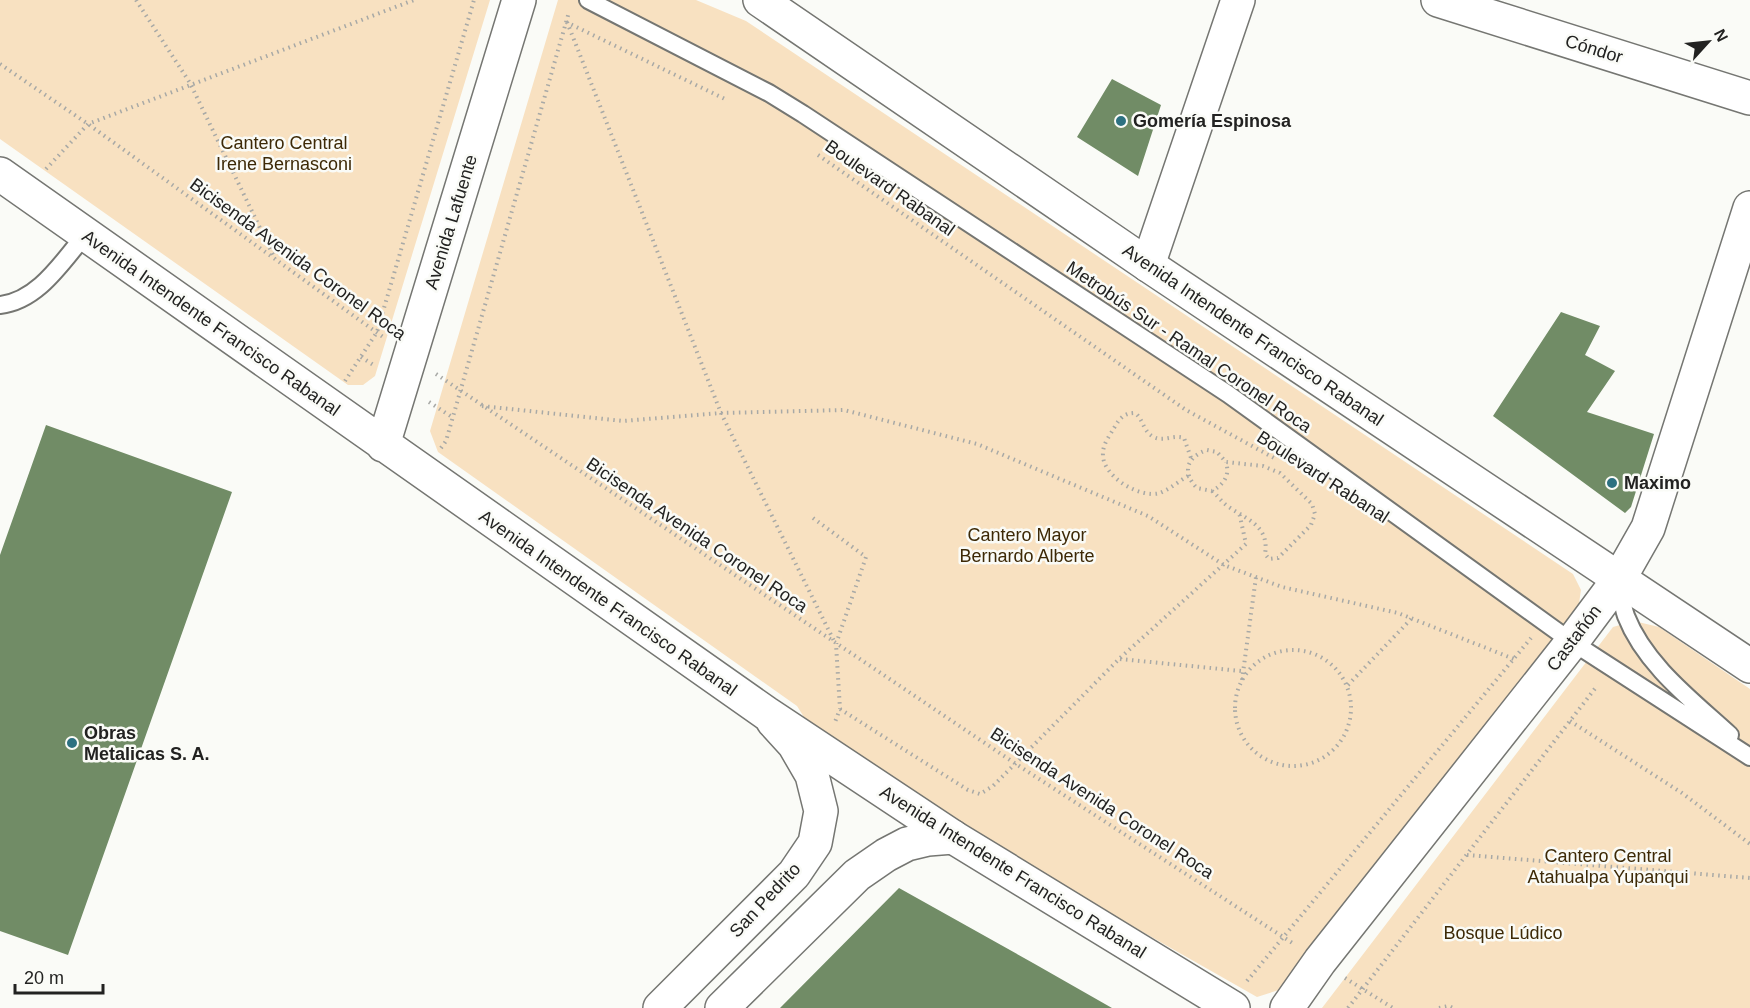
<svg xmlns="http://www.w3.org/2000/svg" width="1750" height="1008" font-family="Arial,sans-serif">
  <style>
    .green { fill: #f8e1c1 }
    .building { fill: #718c66 }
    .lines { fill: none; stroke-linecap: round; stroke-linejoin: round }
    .lane-casing { stroke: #757672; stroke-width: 20 }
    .street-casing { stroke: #757672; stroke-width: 36 }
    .secondary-casing { stroke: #757672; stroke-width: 36 }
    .path { stroke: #a8a9a6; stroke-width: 4; stroke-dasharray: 1.5 4.5; stroke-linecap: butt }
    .lane { stroke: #fff; stroke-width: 16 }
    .street { stroke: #fff; stroke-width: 33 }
    .secondary { stroke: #fff; stroke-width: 33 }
    .poi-dot { fill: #2d7181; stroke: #fafbf7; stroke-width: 2 }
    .labels { text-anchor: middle; stroke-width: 5; stroke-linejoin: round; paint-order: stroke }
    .street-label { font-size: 18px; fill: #222221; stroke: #fafbf7 }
    .poi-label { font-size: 18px; font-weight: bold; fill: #222221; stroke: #fafbf7; text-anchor: start }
    .park-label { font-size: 18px; fill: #3d2906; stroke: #fafbf7 }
  </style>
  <rect width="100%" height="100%" fill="#fafbf7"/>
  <path class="green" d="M0 0H490L375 376 363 385H348L0 139Z
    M558 0H696L746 21 1573 574 1581 590 1578 610 1282 989 1257 997 826 752 797 706 438 452 430 431Z
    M1634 621 1659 627 1750 689V1008H1322L1613 627Z"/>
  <path class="building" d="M1112 79 1161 105 1138 176 1077 137Z
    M1561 312 1600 326 1585 355 1615 371 1587 412 1654 434 1631 507 1625 513 1493 416Z
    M46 425 232 492 68 955 0 931V555Z
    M899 888 1033 963 1112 1008H780Z"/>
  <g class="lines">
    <g class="lane-casing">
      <path id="lane" d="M588 0 769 93 803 114 1228 394 1572 642 1750 757
        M0 305C38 301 62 262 85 235
        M1619 580C1621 591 1622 605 1626 616 1645 665 1693 701 1730 735"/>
    </g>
    <g class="street-casing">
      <path id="street" d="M1438 0 1750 98
        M1148 265 1238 0
        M660 1008 794 874 815 843 821 811 812 775 794 744 773 721
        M722 1008 857 875 886 855 907 844 928 839 953 837
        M1287 1008 1320 961 1572 642 1619 579 1648 528 1750 208"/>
    </g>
    <g class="secondary-casing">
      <path id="secondary" d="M760 0 1148 265 1750 666
        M0 174 766 713 953 837 1233 1008
        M383 445 519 0"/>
    </g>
    <path class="path" d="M136 0 190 83 275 259
      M566 22 727 100
      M567 22 721 413 835 643
      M0 64 88 124 383 337
      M818 155 1186 410 1274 458
      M46 169 88 124 414 0
      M361 357 375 366
      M436 374 1016 764 1294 944
      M345 381 377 332 474 0
      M429 402 452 417
      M482 406 623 421 721 413 844 410 977 444 1148 516 1224 565 1282 587 1398 613 1514 659
      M441 448 446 441 569 12
      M1188 476C1179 481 1170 489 1160 493 1140 499 1101 476 1103 453 1103 444 1110 435 1114 428 1120 418 1124 413 1135 413 1143 419 1143 430 1152 436 1163 443 1173 434 1184 438L1191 458
      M1212 491C1217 495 1221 501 1226 505 1245 519 1270 525 1265 554L1269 559 1278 558 1311 525 1315 514 1312 504 1280 473 1263 466 1226 462 1217 452 1207 450C1186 457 1182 473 1197 488L1212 491C1224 484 1230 476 1226 462
      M813 518 866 557 836 644 840 709 835 722
      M1235 708a58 58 0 1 1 116 0a58 58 0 1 1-116 0Z
      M1120 659 1241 671
      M1242 680 1256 577
      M1348 685 1412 618
      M840 709 968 790 980 794 993 786 1119 659 1246 544 1239 512
      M1570 721 1682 793 1750 844
      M1467 855 1750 878
      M1345 978 1393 1008
      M1247 981 1531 638
      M1348 1008 1597 686
      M1439 1008 1449 1006 1453 1008"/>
    <use href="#lane" class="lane"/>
    <use href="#street" class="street"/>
    <use href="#secondary" class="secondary"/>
  </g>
  <g class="poi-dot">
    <circle cx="1121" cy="121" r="6"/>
    <circle cx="1612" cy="483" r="6"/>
    <circle cx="72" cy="743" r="6"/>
  </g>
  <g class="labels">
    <g class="street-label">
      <text transform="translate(1594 49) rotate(17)" y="6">Cóndor</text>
      <text transform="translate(890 188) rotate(35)" y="6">Boulevard Rabanal</text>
      <text transform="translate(451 222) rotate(-73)" y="6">Avenida Lafuente</text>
      <text transform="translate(298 259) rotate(36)" y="6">Bicisenda Avenida Coronel Roca</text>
      <text transform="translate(211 323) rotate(35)" y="6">Avenida Intendente Francisco Rabanal</text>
      <text transform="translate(1253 335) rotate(34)" y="6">Avenida Intendente Francisco Rabanal</text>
      <text transform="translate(1189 347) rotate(34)" y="6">Metrobús Sur - Ramal Coronel Roca</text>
      <text transform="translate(1323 477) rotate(33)" y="6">Boulevard Rabanal</text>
      <text transform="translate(697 535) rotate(34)" y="6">Bicisenda Avenida Coronel Roca</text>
      <text transform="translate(608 603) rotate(35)" y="6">Avenida Intendente Francisco Rabanal</text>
      <text transform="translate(1574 638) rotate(-53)" y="6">Castañón</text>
      <text transform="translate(1102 803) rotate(33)" y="6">Bicisenda Avenida Coronel Roca</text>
      <text transform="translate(1013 872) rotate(32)" y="6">Avenida Intendente Francisco Rabanal</text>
      <text transform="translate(765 900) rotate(-47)" y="6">San Pedrito</text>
    </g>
    <g class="poi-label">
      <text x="1133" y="127">Gomería Espinosa</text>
      <text x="1624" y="489">Maximo</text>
      <text x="84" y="739">Obras<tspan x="84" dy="21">Metalicas S. A.</tspan></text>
    </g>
    <g class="park-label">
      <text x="284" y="149">Cantero Central<tspan x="284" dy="21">Irene Bernasconi</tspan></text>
      <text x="1027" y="541">Cantero Mayor<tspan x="1027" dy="21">Bernardo Alberte</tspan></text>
      <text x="1608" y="862">Cantero Central<tspan x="1608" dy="21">Atahualpa Yupanqui</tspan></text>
      <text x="1503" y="939">Bosque Lúdico</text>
    </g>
  </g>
  <g transform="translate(1708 42) rotate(63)" stroke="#fafbf7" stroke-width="4.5" paint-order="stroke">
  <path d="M0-4.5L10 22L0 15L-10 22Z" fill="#222221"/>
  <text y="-9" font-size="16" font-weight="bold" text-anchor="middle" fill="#222221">N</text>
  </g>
  <path d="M15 984v9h88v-9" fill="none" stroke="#222221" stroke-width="3"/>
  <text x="24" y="984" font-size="18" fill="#222221" stroke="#fafbf7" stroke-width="4.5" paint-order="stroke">20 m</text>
</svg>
